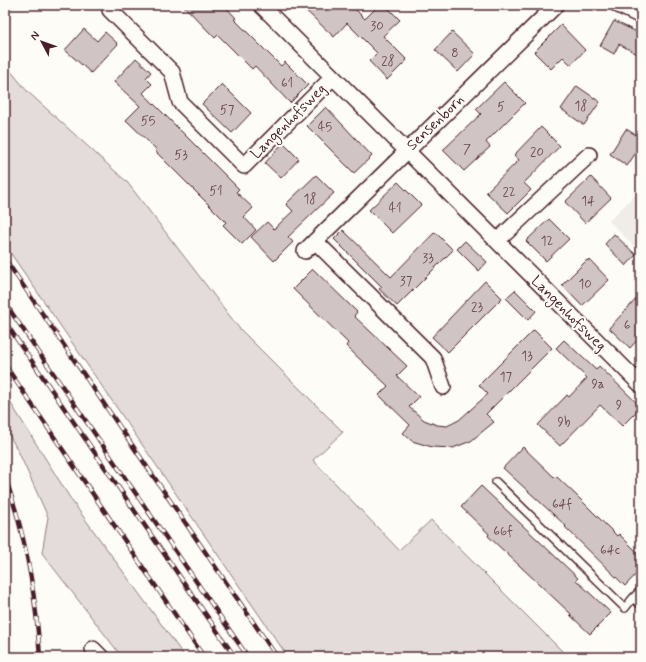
<svg xmlns="http://www.w3.org/2000/svg" width="646" height="662" font-family="Mynerve,sans-serif">
  <style>
    .built { fill: #f0ece8 }
    .green { fill: #e3dcda; stroke: #967e82 }
    .building { fill: #d0c5c4; stroke: #4a1f2b }
    .lines { fill: none; stroke-linecap: round; stroke-linejoin: round }
    .service-casing { stroke: #4a1f2b; stroke-width: 10 }
    .minor-casing { stroke: #4a1f2b; stroke-width: 18 }
    .service { stroke: #fdfcf7; stroke-width: 7 }
    .minor { stroke: #fdfcf7; stroke-width: 15 }
    .rail-casing { stroke: #4a1f2b; stroke-width: 4.5 }
    .rail { stroke: #fdfcf7; stroke-width: 3; stroke-dasharray: 9; stroke-linecap: butt }
    .labels { text-anchor: middle; stroke-width: 4; stroke-linejoin: round; paint-order: stroke }
    .number-label { font-size: 13px; fill: #6c4851 }
    .street-label { font-size: 15px; fill: #4a1f2b; stroke: #fdfcf7 }
  </style>
  <rect width="100%" height="100%" fill="#fdfcf7"/>
  <filter id="ink" filterUnits="userSpaceOnUse"><feTurbulence type="fractalNoise" baseFrequency=".025" numOctaves="2"/><feDisplacementMap in="SourceGraphic" scale="8" xChannelSelector="R" yChannelSelector="G"/><feConvolveMatrix kernelMatrix="1 2 1 2 8 2 1 2 1" color-interpolation-filters="sRGB"/></filter>
  <g filter="url(#ink)">
    <path class="built" d="M641 189V253L609 221Z"/>
    <path class="green" d="M5 64 27 91 127 182 239 328 343 432 313 460 399 550 431 520 568 657H288L5 245Z
      M5 394 72 501 185 657H122L42 553 48 517 19 453 5 427Z"/>
    <path class="building" d="M183 5H224L236 18 234 19 281 66 285 62 308 85 290 103 255 66 252 69 218 35 215 38Z
      M300 5H351L365 19 379 5H385L400 20 383 36 407 60 387 80 369 61 377 53 347 23 334 37Z
      M614 21 641 34V56L619 44 614 54 600 46Z
      M561 25 585 50 571 65 563 57 551 69 534 52Z
      M84 29 97 41 105 32 118 44 91 73 65 50Z
      M452 32 475 54 458 72 435 50Z
      M136 58 151 72 146 78 152 84 143 93 239 189 236 192 253 208 244 217 256 230 242 244 223 225 226 222 155 151 157 150 126 120 140 106 114 82Z
      M504 82 525 103 486 142 490 147 464 171 443 150 481 114 476 109Z
      M222 84 251 113 232 133 202 104Z
      M577 86 600 102 584 125 561 109Z
      M326 107 372 156 354 173 307 126Z
      M541 127 560 146 524 183 531 190 508 213 486 192 519 160 514 155Z
      M626 129 641 138V145L627 166 610 154Z
      M283 143 299 159 281 178 265 163Z
      M316 175 334 193 288 237 293 242 274 261 251 237 267 222 274 229 293 211 286 204Z
      M591 177 611 198 585 223 565 202Z
      M398 182 421 205 392 233 369 210Z
      M549 219 569 239 546 261 526 241Z
      M343 230 391 277 435 232 453 250 397 306 379 289 382 287 334 239Z
      M614 234 636 255 626 266 605 244Z
      M465 241 487 262 479 271 457 249Z
      M587 260 589 261 590 260 609 280 582 306 562 285Z
      M313 269 357 312 354 316 407 366 397 376 419 397 409 407 424 420 437 425 447 426 459 420 488 394 479 385 534 330 552 348 486 414 494 422 471 441 453 448 432 447 412 441 403 433 410 425 379 395 388 386 346 346 348 343 293 289Z
      M485 281 502 298 448 352 432 337Z
      M515 290 536 311 528 320 506 298Z
      M641 294V336L630 348 609 328Z
      M564 340 596 370 599 366 641 407 622 426 600 405 560 446 538 425 567 395 569 397 587 378 556 348Z
      M523 447 555 478 557 477 577 496 617 536 619 534 641 556V569L625 586 565 527 566 526 503 468Z
      M481 486 578 578 576 580 611 613 590 634 570 615 571 614 488 536 489 534 461 507Z"/>
    <g class="lines">
      <g class="service-casing">
        <path id="service" d="M496 482 625 608 633 598 641 605
          M633 598 641 590"/>
      </g>
      <g class="minor-casing">
        <path id="minor" d="M114 5 110 10 172 72 180 102 244 166 333 77
          M261 5 641 385
          M618 5 641 16
          M315 241 433 358 443 387
          M497 241 589 155
          M305 251 556 5
          M93 649 101 657"/>
      </g>
      <use href="#service" class="service"/>
      <use href="#minor" class="minor"/>
      <g class="rail-casing">
        <path id="rail" d="M5 259 277 657
          M5 303 248 657
          M5 322 235 657
          M5 365 204 657
          M5 477C26 536 36 595 40 657"/>
      </g>
      <use href="#rail" class="rail"/>
    </g>
  </g>
  <g class="labels">
    <g class="number-label">
      <text x="377" y="30">30</text>
      <text x="455" y="57">8</text>
      <text x="388" y="65">28</text>
      <text x="287" y="87">61</text>
      <text x="581" y="110">18</text>
      <text x="501" y="111">5</text>
      <text x="227" y="114">57</text>
      <text x="148" y="125">55</text>
      <text x="325" y="131">45</text>
      <text x="467" y="153">7</text>
      <text x="537" y="156">20</text>
      <text x="181" y="159">53</text>
      <text x="216" y="195">51</text>
      <text x="509" y="196">22</text>
      <text x="310" y="203">18</text>
      <text x="588" y="205">14</text>
      <text x="395" y="212">41</text>
      <text x="547" y="245">12</text>
      <text x="428" y="262">33</text>
      <text x="406" y="285">37</text>
      <text x="585" y="288">10</text>
      <text x="477" y="311">23</text>
      <text x="627" y="329">6</text>
      <text x="527" y="360">13</text>
      <text x="506" y="381">17</text>
      <text x="598" y="388">9a</text>
      <text x="619" y="409">9</text>
      <text x="564" y="426">9b</text>
      <text x="562" y="508">64f</text>
      <text x="503" y="535">66f</text>
      <text x="610" y="554">64c</text>
    </g>
    <g class="street-label">
      <text transform="translate(288 121) rotate(-45)" y="5">Langenhofsweg</text>
      <text transform="translate(435 122) rotate(-44)" y="5">Sensenborn</text>
      <text transform="translate(569 313) rotate(45)" y="5">Langenhofsweg</text>
    </g>
  </g>
  <rect width="646" height="662" fill="none" stroke="#fdfcf7" stroke-width="20"/>
  <rect x="10" y="10" width="626" height="642" fill="none" stroke="#4a1f2b" stroke-width="1.5" filter="url(#ink)"/>
  <g transform="translate(42 42) rotate(311)" stroke="#fdfcf7" stroke-width="3" paint-order="stroke">
  <path d="M0-3L7 15L0 10L-7 15Z" fill="#4a1f2b"/>
  <text y="-6" font-size="11" font-weight="bold" text-anchor="middle" fill="#4a1f2b">N</text>
  </g>
</svg>
